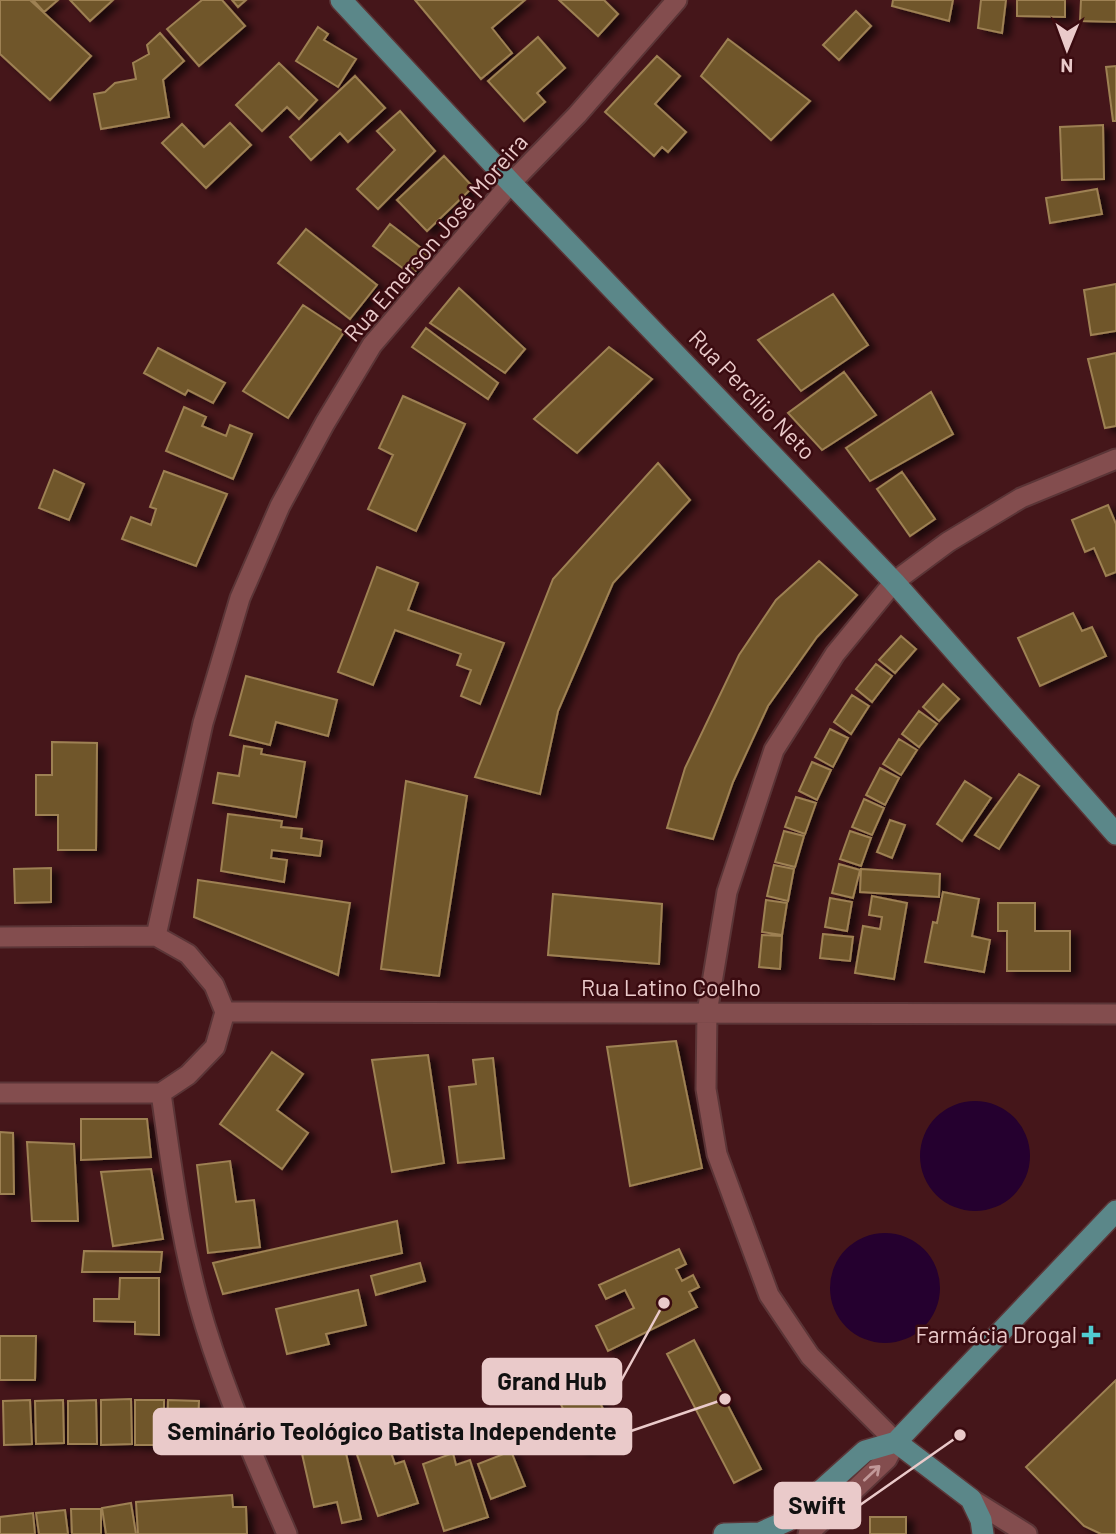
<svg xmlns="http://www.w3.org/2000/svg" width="1116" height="1534" font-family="Barlow,sans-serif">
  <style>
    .water { fill: #25002f }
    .building { fill: #6f562c; stroke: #9e8153; stroke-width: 2; filter: url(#shadow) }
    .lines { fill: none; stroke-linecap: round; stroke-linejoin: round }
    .minor-casing { stroke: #5b3537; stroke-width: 23 }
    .major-casing { stroke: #5b3537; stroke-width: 24 }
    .minor { stroke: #834d4e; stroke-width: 19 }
    .major { stroke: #5b8789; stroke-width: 21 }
    .oneway { stroke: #c19898 }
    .poi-dot { fill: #51ccd1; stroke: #3a0b10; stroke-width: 2.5 }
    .labels { text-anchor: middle; stroke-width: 5; stroke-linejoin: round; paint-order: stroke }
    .street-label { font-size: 23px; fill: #eacaca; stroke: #3a0b10 }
    .poi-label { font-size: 23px; fill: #eacaca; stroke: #3a0b10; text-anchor: end }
    .leader { fill: none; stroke: #eacaca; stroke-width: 2.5 }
    .callout-dot { fill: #eacaca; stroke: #3a0b10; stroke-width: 2.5 }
    .callout { fill: #eacaca; stroke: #eacaca; stroke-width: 2.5 }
    .callout-label { font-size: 24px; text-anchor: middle; font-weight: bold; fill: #111 }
  </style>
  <defs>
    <filter id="shadow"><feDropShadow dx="7" dy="4" stdDeviation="3.5" flood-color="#0009"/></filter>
  </defs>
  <rect width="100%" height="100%" fill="#45161a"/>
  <path class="water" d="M920 1156a55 55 0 1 1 110 0a55 55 0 1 1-110 0Z
    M830 1288a55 55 0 1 1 110 0a55 55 0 1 1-110 0Z"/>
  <path class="building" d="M0 0H30L91 56 50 100 0 54Z
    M33 0H58L44 12Z
    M70 0H113L90 21Z
    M202 0H222L245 26 199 66 167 29Z
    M232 0H246L238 7Z
    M415 0H525L492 28 512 53 481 79Z
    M559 0H604L618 14 598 36Z
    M893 0H953L949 21 892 6Z
    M981 0H1006L1002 33 978 28Z
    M1017 0H1065V17L1017 16Z
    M1081 0H1116V22L1080 21Z
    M856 11 871 26 839 60 823 45Z
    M318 27 328 34 324 40 356 59 338 87 296 61Z
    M160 33 184 61 163 80 169 117 101 129 94 94 105 92 115 83 136 79 133 63 149 54 147 45Z
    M538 37 565 68 537 93 545 102 524 121 488 81Z
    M728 39 810 101 771 140 701 76Z
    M657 56 680 76 655 104 686 132 668 152 662 147 654 156 605 112Z
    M279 63 317 100 299 119 287 107 262 131 236 105Z
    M1116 66V121H1113L1106 67Z
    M355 76 385 108 348 142 340 133 311 160 290 137Z
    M400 111 435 151 378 209 357 189 395 150 377 131Z
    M230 123 251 145 206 188 162 143 182 124 204 147Z
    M1103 125 1104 179 1062 180 1060 127Z
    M444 156 473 187 427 231 397 200Z
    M1097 189 1102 214 1050 223 1046 198Z
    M390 224 430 255 412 275 373 246Z
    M306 229 377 285 350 319 278 263Z
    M1116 284V331L1091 335 1084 290Z
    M459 288 525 349 505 373 430 323Z
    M833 294 868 345 801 391 758 340Z
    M303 305 344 332 288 418 243 391Z
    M426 328 498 383 488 399 412 347Z
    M609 347 652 379 577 453 534 419Z
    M158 348 225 383 213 403 188 390 185 395 144 373Z
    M1116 353V426L1105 428 1088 359Z
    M844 372 876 415 822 450 788 413Z
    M931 392 953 434 870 481 846 448Z
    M403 396 465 424 416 531 368 509 393 455 379 448Z
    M184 407 206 417 202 426 226 436 230 425 252 434 233 479 166 451Z
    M658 463 690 500 613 583 558 711 540 794 475 777 553 579Z
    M54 470 84 484 69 520 39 508Z
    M164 471 227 494 196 566 122 539 131 517 151 525 156 509 150 507Z
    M902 472 935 519 910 536 877 489Z
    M1108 505 1116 524V572L1106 576 1094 548 1085 552 1072 520Z
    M819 561 857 595 817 637 768 706 733 782 713 839 667 828 685 768 739 655 776 600Z
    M377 567 418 583 408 610 504 643 480 704 461 696 471 670 457 665 461 654 395 630 373 685 338 672Z
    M1073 613 1082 631 1092 627 1106 656 1040 686 1018 638Z
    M901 636 916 649 895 673 879 660Z
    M876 664 892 676 872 702 856 689Z
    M246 676 337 700 328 736 276 722 270 745 230 735Z
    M943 684 959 699 939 721 923 707Z
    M852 695 869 706 851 734 834 722Z
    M919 711 937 724 919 747 902 734Z
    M830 729 848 738 833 767 815 757Z
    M899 739 917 750 901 775 883 764Z
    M52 742 97 743 96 850H58V815H36V775H52Z
    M244 746 262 749 261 754 305 762 296 817 213 803 218 773 239 776Z
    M812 762 831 770 817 800 799 791Z
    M880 768 899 778 885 805 866 795Z
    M1019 774 1039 786 999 849 975 835Z
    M406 781 467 796 439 976 381 969Z
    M965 781 991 798 962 841 937 824Z
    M796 797 816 803 805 834 785 827Z
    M864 799 884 808 872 835 852 827Z
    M228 814 282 821 281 827 302 829 301 838 322 841 320 856 272 850 271 858 287 860 284 882 221 871Z
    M890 820 905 825 892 858 877 852Z
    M784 831 804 836 795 867 775 862Z
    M850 831 871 838 861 866 840 859Z
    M839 864 860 870 853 898 832 893Z
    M774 865 794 869 788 901 767 896Z
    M51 868V902L15 903 14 869Z
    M861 869 940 874 939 897 860 892Z
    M198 880 350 903 338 975 194 917Z
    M943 892 979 899 972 936 990 940 984 972 925 962 933 922 937 923Z
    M553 894 662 904 659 964 548 955Z
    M872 896 907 903 894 979 855 973 863 926 880 929 882 917 869 915Z
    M830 898 852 902 847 931 825 927Z
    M766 900 787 903 782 935 762 932Z
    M998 903H1035V931H1070V971H1007V931H998Z
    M823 934 853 937 850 961 820 958Z
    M762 935 782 936 780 969 759 967Z
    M676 1041 702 1168 630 1186 607 1047Z
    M272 1052 303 1074 277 1110 308 1133 282 1169 220 1124Z
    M428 1055 444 1163 392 1172 372 1060Z
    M493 1058 504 1158 458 1163 449 1087 476 1084 473 1060Z
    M81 1119H147L151 1157 81 1160Z
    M0 1132 13 1133 14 1194H0Z
    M27 1142 74 1144 78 1221H32Z
    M230 1161 236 1202 254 1200 260 1247 208 1253 197 1165Z
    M151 1169 163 1239 113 1246 101 1172Z
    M397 1221 402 1253 223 1294 213 1263Z
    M679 1249 686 1264 676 1269 682 1281 693 1275 699 1287 689 1292 697 1307 608 1351 596 1326 634 1308 625 1290 606 1299 599 1285Z
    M84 1251 162 1252 160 1272H82Z
    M420 1263 425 1281 376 1295 371 1276Z
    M120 1278H159V1335L135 1334V1322L94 1321V1299H119Z
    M358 1290 366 1325 326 1334 329 1344 287 1354 276 1309Z
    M0 1336H36L35 1380H0Z
    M694 1340 761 1469 734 1483 667 1354Z
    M1116 1380V1534H1101L1084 1526 1026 1467Z
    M591 1383 615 1435 582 1450 558 1398Z
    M131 1399 132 1444 101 1445V1400Z
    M30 1400 32 1444 4 1445 3 1401Z
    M63 1400 64 1443 36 1444 35 1401Z
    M96 1400 97 1444H68V1401Z
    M135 1400H164V1445H135Z
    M168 1400 199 1401 197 1445 167 1444Z
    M340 1427 361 1519 342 1523 337 1502 314 1507 298 1436Z
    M369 1434 375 1451 389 1447 395 1464 404 1461 418 1503 378 1516 352 1440Z
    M511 1451 525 1486 491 1499 478 1464Z
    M453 1453 456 1465 470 1460 488 1517 444 1531 423 1464Z
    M232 1495 233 1507H246L247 1534H138L136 1502Z
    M131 1503 136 1534H106L102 1508Z
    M71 1509H101V1534H72Z
    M65 1510 68 1534H39L36 1513Z
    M33 1513 35 1534H0V1517Z
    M870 1517H906V1534H870Z"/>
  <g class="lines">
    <g class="minor-casing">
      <path id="minor" d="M156 936 203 723 240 598 280 506 325 423 372 345 511 183 577 115 677 0
        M0 937 156 936 188 954 214 985 225 1012 215 1047 188 1075 161 1093H0
        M225 1012 1116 1014
        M161 1093C172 1170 182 1250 205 1325 227 1397 257 1465 287 1534
        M971 1499 1027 1534
        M808 1534 887 1459 896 1442 810 1356 769 1295 717 1154 706 1089 707 1013 727 892 774 750 835 654 894 582 948 542 1021 498 1116 459"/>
    </g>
    <g class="major-casing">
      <path id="major" d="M341 0 511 183 894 582 1116 834
        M896 1442 971 1499 981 1520 983 1534
        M724 1534 760 1533 787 1521 865 1451 896 1442 1116 1211"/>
    </g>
    <use href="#minor" class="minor"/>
    <use href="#major" class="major"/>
  </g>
  <defs><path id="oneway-shaft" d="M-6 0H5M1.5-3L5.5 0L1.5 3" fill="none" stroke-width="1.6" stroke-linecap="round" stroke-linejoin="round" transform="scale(1.75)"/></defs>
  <use class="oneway" href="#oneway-shaft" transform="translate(872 1473) rotate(-43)"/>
  <path class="poi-dot" d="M1087.5 1324.5h7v7h7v7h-7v7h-7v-7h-7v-7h7z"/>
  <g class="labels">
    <g class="street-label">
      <text transform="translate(436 238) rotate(-49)" y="8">Rua Emerson José Moreira</text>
      <text transform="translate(752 395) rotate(46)" y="8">Rua Percílio Neto</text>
      <text x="671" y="996">Rua Latino Coelho</text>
    </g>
    <g class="poi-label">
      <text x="1077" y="1343">Farmácia Drogal</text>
    </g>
  </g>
  <path class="leader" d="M664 1303L621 1381M725 1399L631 1431M960 1435L860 1505"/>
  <g class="callout-dot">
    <circle cx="664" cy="1303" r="7"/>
    <circle cx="725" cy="1399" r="7"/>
    <circle cx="960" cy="1435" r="7"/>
  </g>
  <g class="callout">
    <rect x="483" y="1359" width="138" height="45" rx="7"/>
    <rect x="154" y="1409" width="477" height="45" rx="7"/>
    <rect x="775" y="1483" width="85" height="45" rx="7"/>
  </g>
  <g class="callout-label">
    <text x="552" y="1390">Grand Hub</text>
    <text x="392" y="1440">Seminário Teológico Batista Independente</text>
    <text x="817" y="1514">Swift</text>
  </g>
  <g transform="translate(1067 49) rotate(181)" stroke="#3a0b10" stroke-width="5" paint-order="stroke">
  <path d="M0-5L12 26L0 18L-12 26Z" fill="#eacaca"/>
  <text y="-10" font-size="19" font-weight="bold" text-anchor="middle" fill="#eacaca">N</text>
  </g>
</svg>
